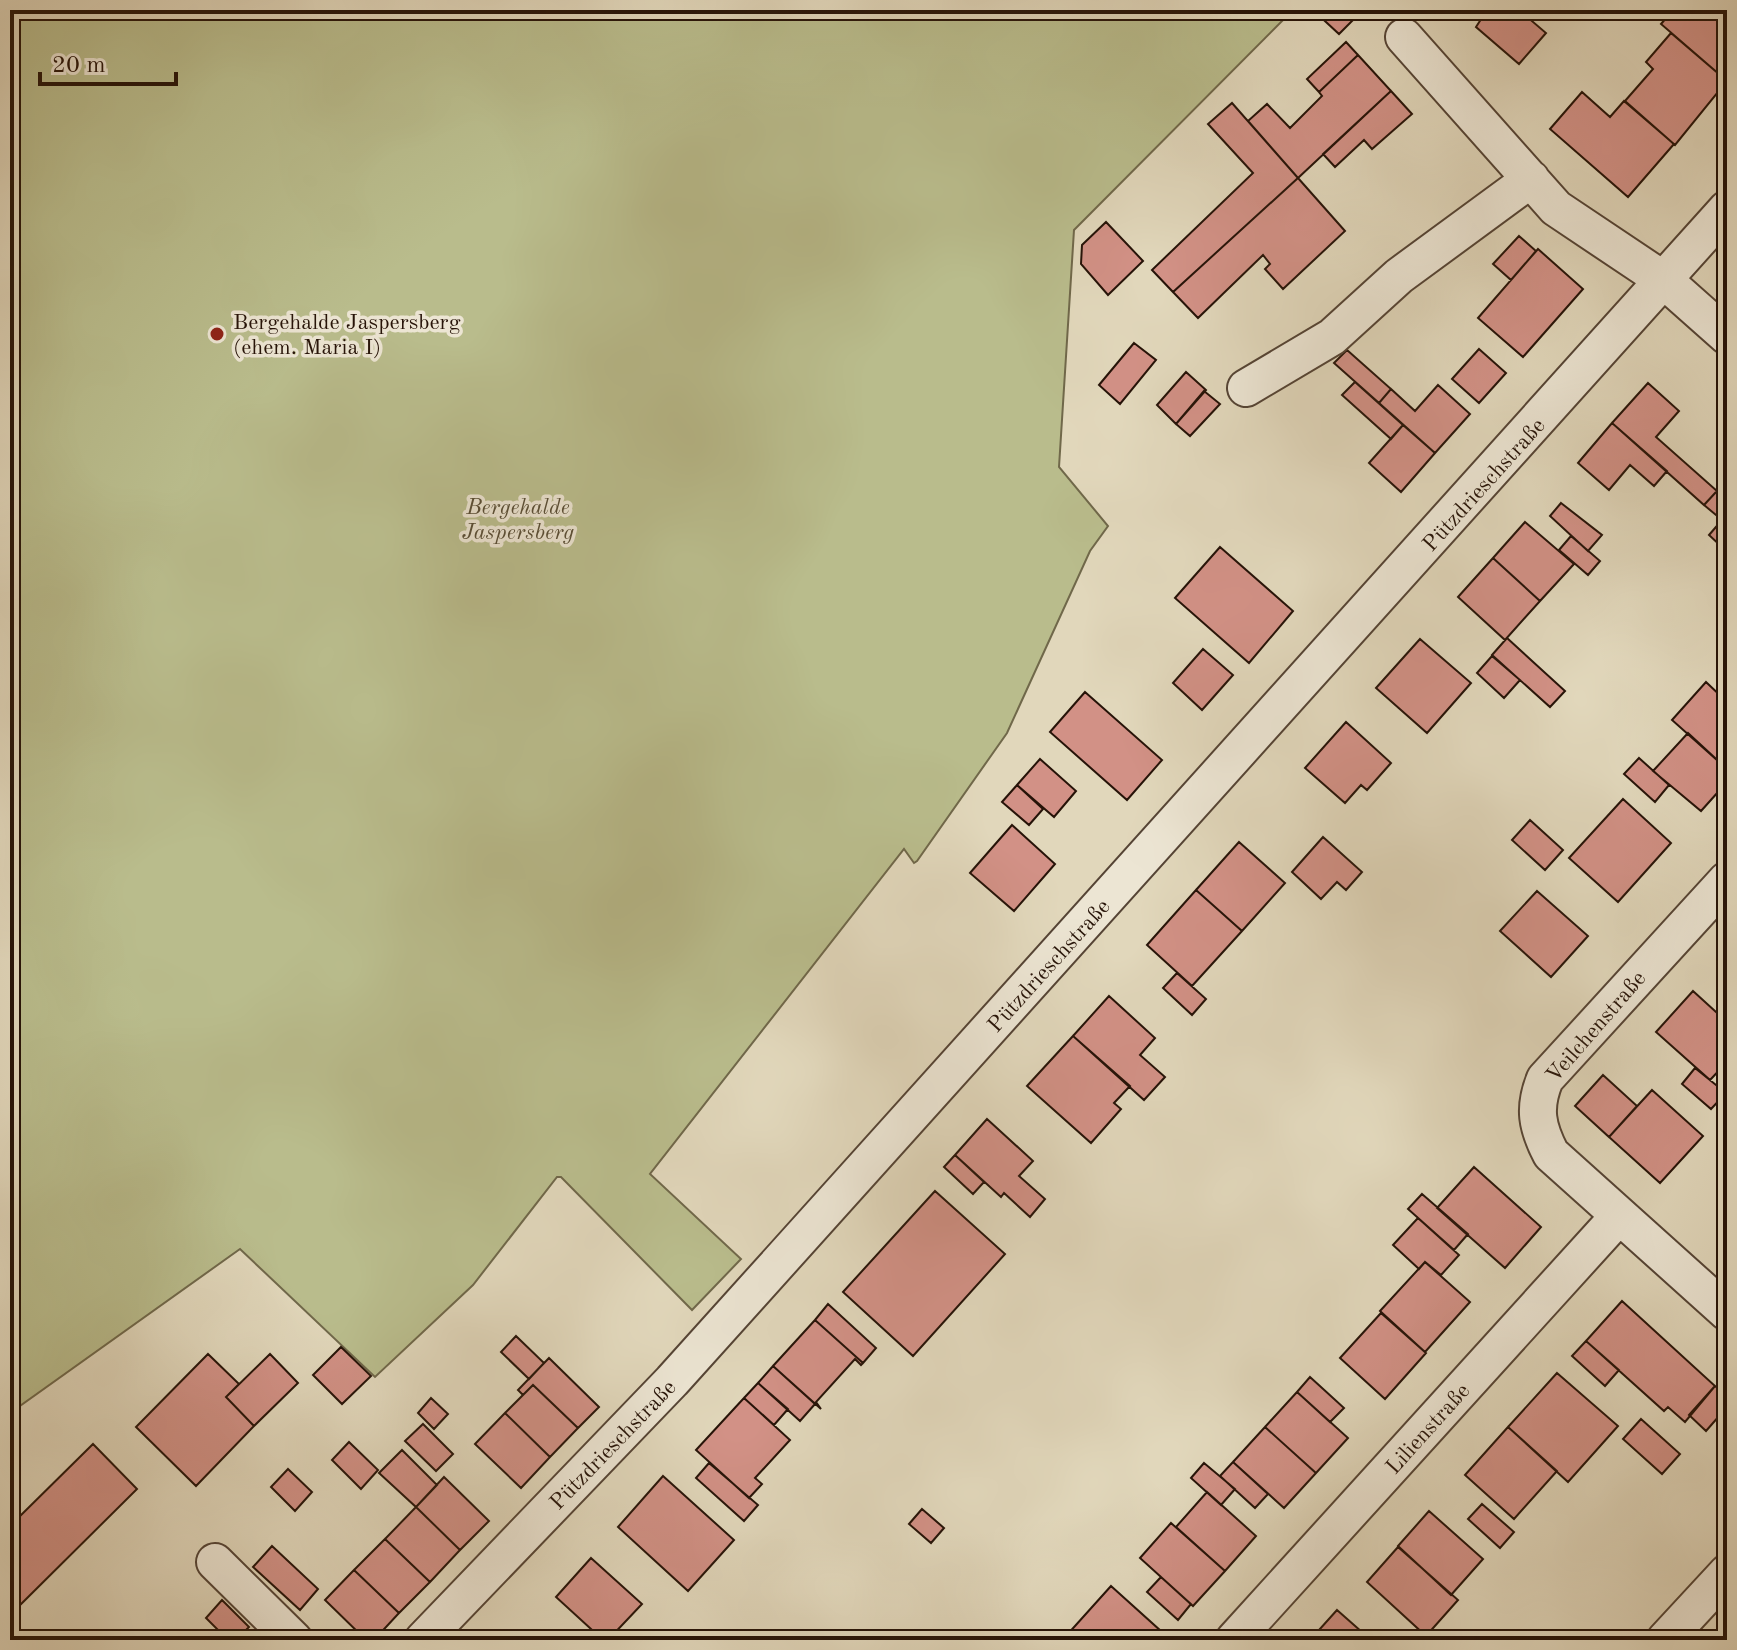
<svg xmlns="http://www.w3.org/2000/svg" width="1737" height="1650" font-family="'Old Standard TT',serif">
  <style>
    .green { fill: #b9bc8c; stroke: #70684a; stroke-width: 2 }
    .building { fill: #d29186; stroke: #261308; stroke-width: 2 }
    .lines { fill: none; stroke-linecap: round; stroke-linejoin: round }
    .street-casing { stroke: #554435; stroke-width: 40 }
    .street { stroke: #ece5d3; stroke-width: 36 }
    .poi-dot { fill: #8f2418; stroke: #ece5d3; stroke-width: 3 }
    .labels { text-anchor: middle; stroke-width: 7; stroke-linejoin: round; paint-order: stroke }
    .poi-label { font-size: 22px; fill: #261308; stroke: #ece5d3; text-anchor: start }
    .street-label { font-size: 22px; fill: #261308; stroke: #ece5d3 }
    .park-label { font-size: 22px; font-style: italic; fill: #594e36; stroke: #ece5d3 }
  </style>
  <rect width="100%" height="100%" fill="#e1d7bb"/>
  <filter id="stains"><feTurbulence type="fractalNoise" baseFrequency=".0025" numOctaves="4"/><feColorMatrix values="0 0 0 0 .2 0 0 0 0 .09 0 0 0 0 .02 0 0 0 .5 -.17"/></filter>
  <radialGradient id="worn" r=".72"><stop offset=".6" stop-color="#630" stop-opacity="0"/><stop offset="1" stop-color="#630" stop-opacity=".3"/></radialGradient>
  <path class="green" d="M10 10H1293L1074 230 1059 467 1108 526 1090 551 1007 733 917 861 914 863 904 849 650 1174 741 1259 692 1310 561 1177H557L473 1285 375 1377 240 1249 10 1413Z"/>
  <path class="building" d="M1313 10H1343L1353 20 1339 34Z
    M1487 10H1519L1546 33 1519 64 1476 27Z
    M1673 10H1727V81L1661 24Z
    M1671 33 1727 81 1675 145 1625 101 1653 69 1646 62Z
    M1346 42 1358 55 1319 92 1307 79Z
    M1358 55 1391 91 1298 178 1248 121 1267 104 1290 128 1322 96 1319 92Z
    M1391 91 1412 114 1372 149 1364 140 1335 167 1323 154Z
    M1582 92 1610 117 1624 101 1674 144 1628 197 1550 129Z
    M1232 103 1298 178 1173 292 1152 270 1253 173 1208 124Z
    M1298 178 1345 231 1283 289 1265 269 1270 264 1263 255 1198 318 1173 292Z
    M1106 222 1143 261 1108 295 1081 264 1082 245Z
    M1519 236 1536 251 1511 280 1493 264Z
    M1538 249 1583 289 1523 357 1478 318Z
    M1134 343 1156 360 1120 404 1099 385Z
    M1479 349 1506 373 1479 403 1452 379Z
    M1347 350 1391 389 1379 403 1334 363Z
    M1186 372 1206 390 1176 424 1157 405Z
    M1355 382 1403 425 1391 439 1342 395Z
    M1648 383 1679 411 1656 437 1717 491 1704 505 1612 423Z
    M1438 385 1470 414 1435 453 1379 403 1391 389 1415 411Z
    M1204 391 1220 404 1190 436 1176 424Z
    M1612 423 1667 471 1654 486 1630 465 1609 490 1578 463Z
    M1403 425 1435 453 1401 492 1369 463Z
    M1727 480V515L1722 520 1704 505Z
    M1561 503 1602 535 1588 551 1550 516Z
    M1722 520 1727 524V544L1723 548 1709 535Z
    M1525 522 1574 564 1540 601 1493 558Z
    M1571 536 1600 561 1588 575 1559 550Z
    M1220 547 1293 611 1249 663 1175 598Z
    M1493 558 1540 601 1505 640 1458 597Z
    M1507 638 1565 691 1550 707 1492 655Z
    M1420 639 1471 683 1427 733 1376 688Z
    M1203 649 1233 675 1202 710 1173 683Z
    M1492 656 1520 680 1504 698 1477 673Z
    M1706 682 1727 702V749L1717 760 1672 720Z
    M1085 692 1162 760 1127 800 1050 732Z
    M1346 722 1391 763 1367 790 1361 785 1345 803 1305 768Z
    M1688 733 1727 769V782L1701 811 1653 771Z
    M1639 758 1669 785 1655 802 1624 774Z
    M1040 759 1076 791 1054 817 1017 785Z
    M1017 785 1043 809 1029 825 1002 802Z
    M1623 799 1671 843 1618 902 1569 858Z
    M1530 820 1563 850 1545 870 1512 840Z
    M1012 825 1055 864 1014 911 970 873Z
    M1323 837 1362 872 1346 890 1337 882 1321 899 1292 872Z
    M1239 842 1285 883 1242 931 1196 890Z
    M1196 890 1242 931 1192 986 1147 945Z
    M1537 891 1588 936 1551 977 1500 931Z
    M1177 973 1206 999 1192 1015 1163 988Z
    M1693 991 1727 1022V1062L1710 1080 1656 1032Z
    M1109 996 1155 1038 1140 1055 1165 1077 1144 1100 1073 1036Z
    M1073 1036 1130 1086 1114 1103 1121 1109 1091 1143 1027 1086Z
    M1695 1068 1726 1093 1711 1109 1682 1084Z
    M1603 1075 1637 1106 1609 1137 1575 1106Z
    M1652 1090 1703 1136 1660 1183 1609 1137Z
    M987 1119 1033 1161 1019 1176 1045 1199 1030 1217 1004 1193 1001 1197 955 1155Z
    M955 1155 984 1182 973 1194 944 1167Z
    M1474 1167 1541 1227 1505 1268 1437 1208Z
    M935 1191 1005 1254 913 1356 843 1292Z
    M1422 1194 1468 1234 1454 1250 1408 1209Z
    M1418 1218 1459 1255 1441 1275 1425 1262 1419 1269 1393 1245Z
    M1425 1262 1470 1302 1425 1352 1380 1311Z
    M1622 1301 1715 1386 1685 1422 1668 1407 1664 1411 1586 1341Z
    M828 1304 876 1348 863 1363 815 1320Z
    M1381 1313 1426 1353 1385 1399 1340 1358Z
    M815 1320 863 1363 861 1365 855 1359 816 1402 821 1409 773 1366Z
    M516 1336 544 1363 529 1379 501 1352Z
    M1586 1341 1619 1370 1605 1386 1572 1356Z
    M341 1347 371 1376 342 1404 313 1375Z
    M208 1354 239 1384 226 1397 254 1426 196 1486 136 1427Z
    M270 1354 298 1383 254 1426 226 1397Z
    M549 1358 599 1407 578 1428 533 1385 523 1395 518 1390Z
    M773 1366 815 1404 800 1421 758 1383Z
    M1557 1373 1618 1426 1568 1482 1508 1427Z
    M1310 1377 1344 1408 1330 1422 1297 1392Z
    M758 1383 788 1409 774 1425 744 1398Z
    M533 1385 578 1428 550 1457 505 1413Z
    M1715 1386 1727 1396V1407L1706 1431 1689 1415Z
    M1297 1392 1348 1438 1316 1473 1265 1427Z
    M431 1398 448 1414 434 1429 418 1413Z
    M744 1398 790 1440 755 1478 762 1484 749 1498 696 1450Z
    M505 1413 550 1457 521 1488 475 1444Z
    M1641 1419 1680 1454 1662 1474 1623 1439Z
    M423 1424 453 1454 436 1471 405 1441Z
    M1265 1427 1316 1473 1284 1508 1233 1462Z
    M1508 1427 1557 1471 1514 1519 1465 1475Z
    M349 1442 378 1470 361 1489 332 1460Z
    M93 1444 137 1489 10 1615V1526Z
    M402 1450 437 1485 416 1507 379 1473Z
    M1233 1462 1268 1494 1255 1508 1220 1476Z
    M709 1463 758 1505 744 1521 696 1478Z
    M1204 1463 1235 1489 1221 1505 1191 1478Z
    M288 1469 312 1492 295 1511 271 1487Z
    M663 1476 734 1540 688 1591 618 1527Z
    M444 1477 489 1521 460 1550 416 1507Z
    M1207 1492 1256 1536 1225 1571 1176 1527Z
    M1482 1504 1514 1532 1500 1548 1468 1519Z
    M416 1507 460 1550 430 1582 385 1539Z
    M922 1509 944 1528 931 1543 909 1524Z
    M1429 1511 1483 1559 1451 1595 1398 1546Z
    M1171 1523 1225 1571 1193 1606 1140 1558Z
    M385 1539 430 1582 399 1613 354 1570Z
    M272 1546 318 1589 300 1610 253 1567Z
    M1398 1547 1458 1600 1426 1636 1367 1582Z
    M591 1558 642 1604 608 1640H603L556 1597Z
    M354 1570 399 1613 374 1640H366L325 1600Z
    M1161 1577 1191 1604 1178 1620 1147 1592Z
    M1111 1586 1162 1632 1156 1640H1070L1066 1636Z
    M222 1600 249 1627 236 1640H228L206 1618Z
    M1337 1610 1371 1640H1310Z"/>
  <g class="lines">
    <g class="street-casing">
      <path id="street" d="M1404 37 1556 208 1665 281 1727 336
        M1246 388 1332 337 1399 276 1531 179
        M1727 880 1545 1079C1533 1108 1537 1127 1551 1154L1727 1312
        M215 1562 294 1640
        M423 1640 672 1381 1727 209
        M1234 1640 1619 1216
        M1665 1640 1727 1573"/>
    </g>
    <use href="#street" class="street"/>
  </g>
  <circle class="poi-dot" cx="217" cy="334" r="8"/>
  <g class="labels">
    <g class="poi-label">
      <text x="233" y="329">Bergehalde Jaspersberg<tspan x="233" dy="25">(ehem. Maria I)</tspan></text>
    </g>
    <g class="street-label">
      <text transform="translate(1483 484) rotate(-48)" y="8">Pützdrieschstraße</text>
      <text transform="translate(1048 965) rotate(-48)" y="8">Pützdrieschstraße</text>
      <text transform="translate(1595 1026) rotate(-49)" y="8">Veilchenstraße</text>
      <text transform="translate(1427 1428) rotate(-48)" y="8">Lilienstraße</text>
      <text transform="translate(612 1444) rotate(-46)" y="8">Pützdrieschstraße</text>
    </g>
    <g class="park-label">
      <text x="518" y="514">Bergehalde<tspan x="518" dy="25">Jaspersberg</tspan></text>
    </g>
  </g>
  <rect width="1737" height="1650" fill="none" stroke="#e1d7bb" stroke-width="40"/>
  <rect x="12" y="12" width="1713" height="1626" fill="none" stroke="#261308" stroke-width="4"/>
  <rect x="20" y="20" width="1697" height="1610" fill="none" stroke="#261308" stroke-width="2"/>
  <path d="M40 72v12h136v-12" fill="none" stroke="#261308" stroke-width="4"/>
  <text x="52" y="72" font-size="24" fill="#261308" stroke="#ece5d3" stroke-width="6" paint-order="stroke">20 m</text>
  <rect width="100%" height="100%" filter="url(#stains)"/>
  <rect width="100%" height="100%" fill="url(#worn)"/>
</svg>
